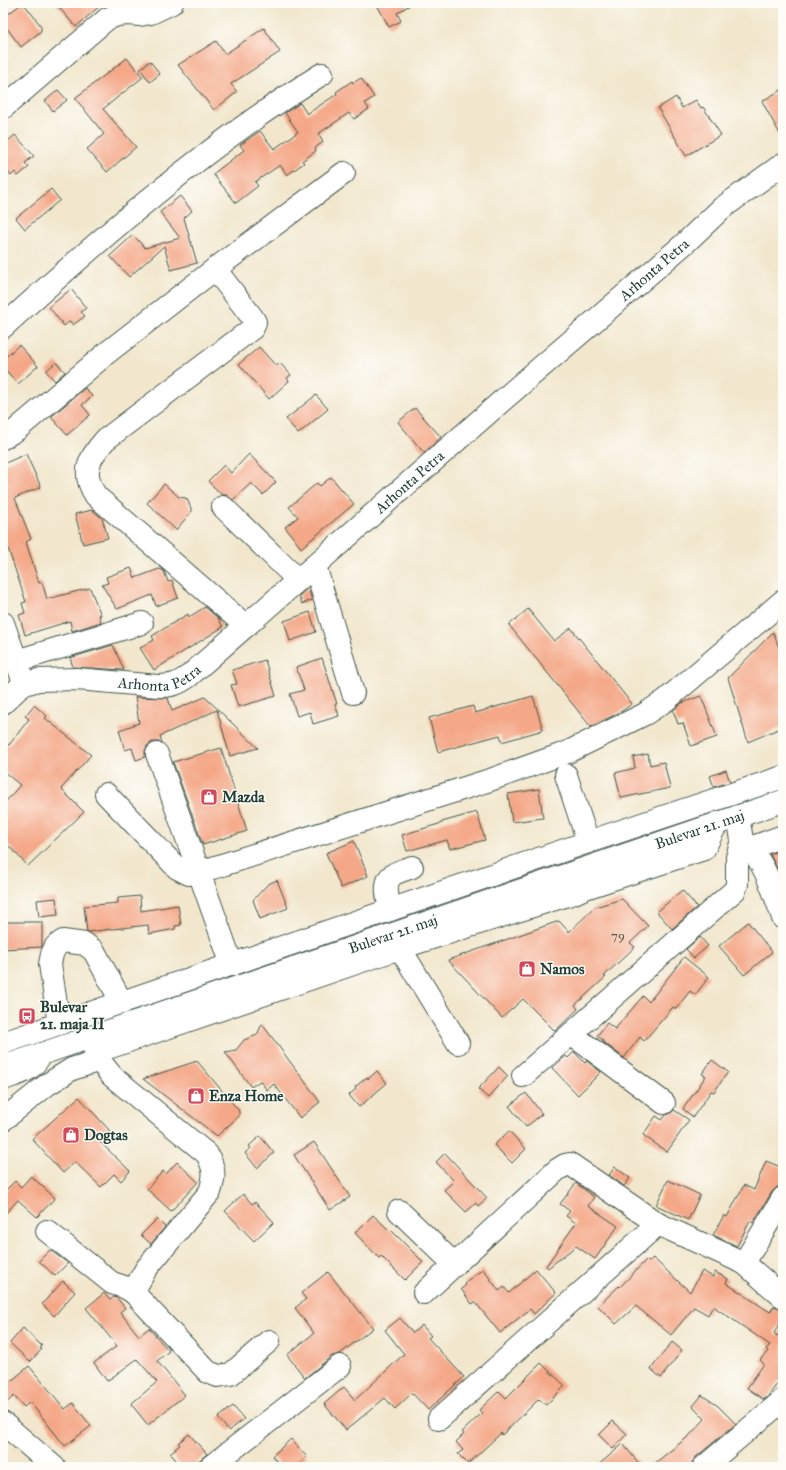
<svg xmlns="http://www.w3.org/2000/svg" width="786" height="1470" font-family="'IM FELL Great Primer',serif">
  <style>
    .building { fill: #f4a888 }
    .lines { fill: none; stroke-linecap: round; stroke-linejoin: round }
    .minor-casing { stroke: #3f564b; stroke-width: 24 }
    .major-casing { stroke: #3f564b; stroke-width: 24 }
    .minor { stroke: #fff; stroke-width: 22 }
    .major { stroke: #fff; stroke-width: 22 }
    .labels { text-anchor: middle; stroke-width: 3; stroke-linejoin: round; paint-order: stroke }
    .number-label { font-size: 13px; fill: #545849 }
    .street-label { font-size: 15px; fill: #1f3d34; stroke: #fdfcf7 }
    .poi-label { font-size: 15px; font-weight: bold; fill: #1f3d34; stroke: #fdfcf7; text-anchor: start }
  </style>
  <rect width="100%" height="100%" fill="#fdfcf7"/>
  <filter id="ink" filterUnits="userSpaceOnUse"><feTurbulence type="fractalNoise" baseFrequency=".025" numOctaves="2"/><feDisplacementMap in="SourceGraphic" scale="8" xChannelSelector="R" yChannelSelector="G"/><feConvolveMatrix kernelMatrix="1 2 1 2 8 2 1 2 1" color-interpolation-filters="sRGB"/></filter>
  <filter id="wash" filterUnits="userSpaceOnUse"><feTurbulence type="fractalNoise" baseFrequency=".012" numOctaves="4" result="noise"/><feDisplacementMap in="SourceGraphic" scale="16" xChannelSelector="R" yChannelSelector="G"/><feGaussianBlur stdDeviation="0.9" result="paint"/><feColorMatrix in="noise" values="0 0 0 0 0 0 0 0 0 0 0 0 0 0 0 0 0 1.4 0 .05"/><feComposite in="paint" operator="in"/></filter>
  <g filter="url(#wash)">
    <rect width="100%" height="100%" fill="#f2e7cd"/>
    <g id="blocks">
      <path class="building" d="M55 3H103L76 27Z
        M376 3H413L397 13 401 21 389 27Z
        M20 5H25L41 26V31L21 47 3 23V18Z
        M264 28 280 52 231 84 237 92 214 110 178 65 216 41 225 54Z
        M127 58 143 77 103 109 136 147 107 172 87 149 104 134 75 98Z
        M150 61 160 74 150 82 140 69Z
        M361 78 374 97 365 103 369 109 354 119 349 113 318 134 323 142 315 148 316 151 302 161 304 163 287 175 280 165 255 182 258 186 236 203 213 174 244 150 240 145 260 131 274 149 298 132 285 113 300 103 307 114 337 94 336 92 352 81 353 83Z
        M783 89V140L762 101Z
        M58 90 67 100 53 111 45 101Z
        M676 97 682 108 696 100 701 108 703 107 721 135 686 156 658 108Z
        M15 135 34 156 25 163 29 167 18 176 15 172 11 176 3 166V145Z
        M51 189 60 200 25 229 16 218Z
        M180 196 192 211 184 218 197 263 171 270 164 246 129 277 110 256 133 235 145 248 180 238 160 212Z
        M71 289 86 308 81 312 85 316 73 325 70 321 64 326 49 307Z
        M19 345 38 366 18 384 3 367V359Z
        M259 347 276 366 280 363 291 375 287 378 289 381 269 399 239 364Z
        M56 362 65 372 55 381 46 371Z
        M85 388 92 396 82 405 90 415 67 435 51 417Z
        M316 395 328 409 298 434 286 419Z
        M415 408 441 437 424 453 398 422Z
        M26 454 41 487 15 498 31 539 26 542 39 583 42 582 47 599 90 588 101 615H99L101 622 72 631 70 621 25 635 19 615 25 613 22 603 26 602 8 548 7 549 3 540V464Z
        M249 454 276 482 263 495 251 483 233 500 226 495H222L208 481 224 465 231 473Z
        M331 477 354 504 301 548 285 527 298 517 289 507 317 483 320 486Z
        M164 484 179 497 186 498 188 501 192 511 176 530 147 503Z
        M92 510 102 518 108 538 83 544 75 514Z
        M131 568 135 578 159 569 164 571 168 582 172 580 178 598 156 606 152 595 117 609 102 585 108 583 106 577Z
        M308 588 312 600 302 604 299 596Z
        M205 607 218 618 223 627 154 670 140 648 154 640 152 636 188 614 189 617Z
        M528 609 554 641 571 628 632 704 622 711 591 727 509 625Z
        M310 612 316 632 290 641 284 621Z
        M773 632 783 658V727L748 742 728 678Z
        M113 645 124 670 73 667 70 658Z
        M322 658 337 704H335L339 716 313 724 310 712 297 716 290 694 304 690 296 667Z
        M265 660 276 696 238 707 231 685 237 684 232 670Z
        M533 696 543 730 502 742 500 735 438 752 429 718 473 706 475 713Z
        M701 696 717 737 691 746 683 723 678 724 673 710 682 703Z
        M135 697 168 698 172 711 205 697 258 748 230 756 217 710 160 736 162 743 159 742H152L147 746 145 751V757L136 760 132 748 125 750 119 730 139 723Z
        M34 705 47 716 45 718 91 755 61 789 84 812 28 866 3 840V805L20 785 3 771V740L9 745 29 719 25 716Z
        M221 748 247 831 203 845 173 762Z
        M648 754 650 765 664 762 670 788 621 798 615 773 635 768 633 757Z
        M726 770 730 782 714 787 710 776Z
        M539 789 543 818 512 822 508 794Z
        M477 812 485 840 450 849 447 840 407 851 402 835 442 823V822Z
        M354 841 368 876 341 888 326 853Z
        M783 849V881L770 854Z
        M277 880 288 908 260 919 253 900 268 884Z
        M682 890 697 907 672 929 657 912Z
        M140 896 141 911 178 905 181 925 175 926V929L149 934 148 925 87 932 84 906 118 903V898Z
        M56 898 58 915 39 917 37 900Z
        M622 899 648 926 630 943 635 947 604 976 606 977 575 1005 578 1009 555 1031 523 999 502 1018 448 960 559 921 569 932 595 907Z
        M3 922H42V947L3 949Z
        M748 922 772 952 744 975 719 946Z
        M700 937 708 946 694 958 686 949Z
        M684 957 709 977 695 995 690 991 676 1009 673 1007 644 1041 640 1037 624 1058 602 1041 603 1040 597 1036 607 1023 615 1029 643 996 649 1002Z
        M262 1024 320 1102 300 1118 274 1084 267 1090 260 1081 251 1087 225 1052 236 1050 244 1040 257 1035Z
        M574 1052 585 1063 587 1061 601 1072 578 1095 552 1068 566 1056 568 1058Z
        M712 1060 728 1072 714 1092 711 1091 693 1117 683 1109 706 1076 702 1074Z
        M197 1061 239 1111V1116L217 1136 143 1079Z
        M499 1067 508 1076 488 1098 478 1089Z
        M377 1071 387 1083 359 1107 349 1095 356 1089 355 1087 367 1077 368 1079Z
        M526 1093 542 1114 526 1127 509 1106Z
        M79 1097 110 1131 99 1141 130 1171 121 1181 114 1174 101 1187 75 1162 63 1173 32 1139Z
        M674 1110 689 1120 667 1152 643 1135 656 1116 662 1120 666 1115 669 1114Z
        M509 1131 526 1149 512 1163 494 1145Z
        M260 1136 274 1153 257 1168 245 1153 251 1148 249 1146Z
        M314 1142 350 1197 330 1210 294 1155Z
        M445 1153 487 1198 478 1206 476 1203 466 1212 444 1190 454 1181 436 1162Z
        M766 1161 783 1168V1186L777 1187 772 1192 753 1223 750 1221 737 1246 713 1235 724 1215 727 1217 744 1185 754 1190Z
        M177 1162 198 1182 171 1211 147 1189 163 1171 166 1174Z
        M615 1167 630 1178 624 1186 609 1175Z
        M31 1176 55 1198 37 1217 18 1200 3 1216V1193L15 1181 21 1187Z
        M668 1180 700 1195 688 1220 656 1205Z
        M576 1183 594 1197 588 1206 618 1226 595 1259 576 1246 548 1268 546 1266 576 1223 566 1216 570 1211 560 1204Z
        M243 1194 252 1204 255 1202 274 1222 254 1241 225 1211Z
        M373 1215 389 1230 390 1229 423 1262 405 1280 381 1256 379 1258 355 1233Z
        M157 1219 165 1227 151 1244 141 1235Z
        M50 1250 68 1263 55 1276 39 1261Z
        M653 1258 690 1292 702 1271 713 1277 715 1272 728 1279 726 1283 770 1312 774 1306 783 1309V1319L774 1333 777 1336 783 1329V1376L769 1395 764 1400 747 1388 764 1364 760 1360 768 1351 766 1349 770 1345 713 1306 708 1315 694 1307 671 1335 636 1306 616 1324 598 1306 619 1286 620 1287 646 1260 649 1262Z
        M483 1269 499 1291 504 1287 509 1293 536 1269 556 1293 534 1314 530 1309 500 1333 475 1302 472 1304 461 1289 466 1285 464 1283Z
        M328 1272 373 1328 340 1354 332 1356 305 1378 287 1355 314 1333 295 1308 306 1299 301 1293Z
        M63 1281 75 1292 54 1316 42 1304Z
        M104 1293 110 1300 114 1297 117 1298 125 1308 120 1312 139 1336 149 1328 169 1351 157 1361 185 1395 148 1425 131 1404 157 1382 137 1359 107 1381 94 1363 117 1346 86 1308Z
        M400 1318 413 1333 422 1325 431 1336 428 1338 464 1377 428 1410 412 1393 395 1409 385 1398 346 1430 324 1404 344 1387 355 1400 404 1354 385 1330Z
        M23 1328 42 1346 40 1348 42 1349 30 1362 10 1343Z
        M672 1342 682 1350 661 1378 651 1369Z
        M541 1363 565 1386 546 1405 539 1399 502 1435 501 1433 468 1464 458 1454 463 1450 456 1442 464 1434 462 1432 482 1413 479 1410 499 1391 506 1398Z
        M29 1366 65 1409 73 1403 91 1426 65 1446 30 1402 24 1407 14 1396 3 1406V1388Z
        M702 1395 718 1406 736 1424 696 1457 689 1467H650L689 1436 705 1419 693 1406Z
        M233 1406 244 1419 229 1431 218 1418Z
        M613 1421 627 1434 613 1449 599 1435Z
        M189 1434 207 1454 191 1467H182L170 1453 180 1445 178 1443Z
        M291 1439 307 1457 296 1467H282L272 1456Z
        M623 1444 642 1467H596Z"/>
    </g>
  </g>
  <g filter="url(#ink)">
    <use href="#blocks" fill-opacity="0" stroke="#3f564b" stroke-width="1"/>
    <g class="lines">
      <g class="minor-casing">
        <g id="minor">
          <path d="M3 108 107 19 117 15 128 14 140 15 151 13 172 3"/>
          <path d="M215 269 252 317 255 322 253 328 105 440C88 459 81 473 96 496L246 626"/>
          <path d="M3 327C103 236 207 145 322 74"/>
          <path d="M3 438 16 430 108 352 215 269 344 173"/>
          <path d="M223 507 298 580"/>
          <path d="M315 566 353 693"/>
          <path d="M3 623 21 674"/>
          <path d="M16 661 142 623"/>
          <path id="s1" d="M3 703 19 688 25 684 38 680 77 679 158 686C172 686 178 684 189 676L504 399 684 244 722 208 783 164"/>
          <path d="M157 754 232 965"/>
          <path d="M566 775 588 842"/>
          <path d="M106 794 177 868 189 874 200 872 490 780 568 752 645 714 666 700 783 601"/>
          <path d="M742 840C765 861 773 890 783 918"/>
          <path d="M750 848 783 836"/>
          <path d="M390 910C388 899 382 881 394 874 399 871 407 869 412 867"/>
          <path d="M393 937 458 1043"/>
          <path d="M59 1024 50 964 52 954 56 946 63 941 85 944 94 951 122 1003"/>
          <path d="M571 1034 664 1103"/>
          <path d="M91 1040 98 1059 112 1076 207 1154C215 1169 215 1176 210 1192L146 1269 133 1292 208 1372 218 1376 231 1374 269 1341"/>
          <path d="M96 1052 400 948 574 893 585 888 704 849 717 823"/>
          <path d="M523 1076 735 890 737 884V857L742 840 738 816"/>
          <path d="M3 1079C20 1073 32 1072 41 1054"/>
          <path d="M3 1120 48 1084 72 1069 100 1060"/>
          <path d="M399 1211 455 1265"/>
          <path d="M47 1231 112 1283 124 1287 133 1292"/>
          <path d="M744 1263 783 1198"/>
          <path d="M424 1293 557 1170 565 1165 570 1164 658 1224 744 1263 783 1297"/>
          <path d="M439 1419 658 1224"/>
          <path d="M3 1423 54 1467"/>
          <path d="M210 1467 340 1366"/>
          <path d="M704 1467 783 1400"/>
        </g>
      </g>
      <g class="major-casing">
        <g id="major">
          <path d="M3 1043 588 842 783 777"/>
          <path id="s2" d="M3 1067 783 801"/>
        </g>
      </g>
      <use href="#minor" class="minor"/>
      <use href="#major" class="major"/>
    </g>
  </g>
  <defs>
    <g id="shop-square" transform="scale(0.9)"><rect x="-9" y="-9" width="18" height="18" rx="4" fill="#d1495b" stroke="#fdfcf7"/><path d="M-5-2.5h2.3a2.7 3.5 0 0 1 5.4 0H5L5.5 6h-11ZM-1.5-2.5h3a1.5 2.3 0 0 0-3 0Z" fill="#fff"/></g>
    <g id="bus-square" transform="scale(0.9)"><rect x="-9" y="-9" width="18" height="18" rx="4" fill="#d1495b" stroke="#fdfcf7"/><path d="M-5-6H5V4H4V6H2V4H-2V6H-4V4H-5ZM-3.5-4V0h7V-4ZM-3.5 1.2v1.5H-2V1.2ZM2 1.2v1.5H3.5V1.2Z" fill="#fff"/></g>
  </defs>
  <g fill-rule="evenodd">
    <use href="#shop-square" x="209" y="797"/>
    <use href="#shop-square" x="527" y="969"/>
    <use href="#bus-square" x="27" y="1016"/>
    <use href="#shop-square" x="196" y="1096"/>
    <use href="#shop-square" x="71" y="1135"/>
  </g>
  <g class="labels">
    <g class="number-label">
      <text x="618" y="940">79</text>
    </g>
    <g class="street-label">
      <text dy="5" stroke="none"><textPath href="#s1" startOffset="814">Arhonta Petra</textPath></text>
      <text dy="5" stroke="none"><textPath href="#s1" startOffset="490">Arhonta Petra</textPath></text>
      <text dy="5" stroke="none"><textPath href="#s1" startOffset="166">Arhonta Petra</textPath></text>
      <text dy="5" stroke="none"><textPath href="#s2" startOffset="736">Bulevar 21. maj</textPath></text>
      <text dy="5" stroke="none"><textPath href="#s2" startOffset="412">Bulevar 21. maj</textPath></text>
    </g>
    <g class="poi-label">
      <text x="222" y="802">Mazda</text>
      <text x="540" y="974">Namos</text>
      <text x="40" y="1012">Bulevar<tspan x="40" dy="17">21. maja II</tspan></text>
      <text x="209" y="1101">Enza Home</text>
      <text x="84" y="1140">Dogtas</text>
    </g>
  </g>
  <rect width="786" height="1470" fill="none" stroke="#fdfcf7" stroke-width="16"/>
</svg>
